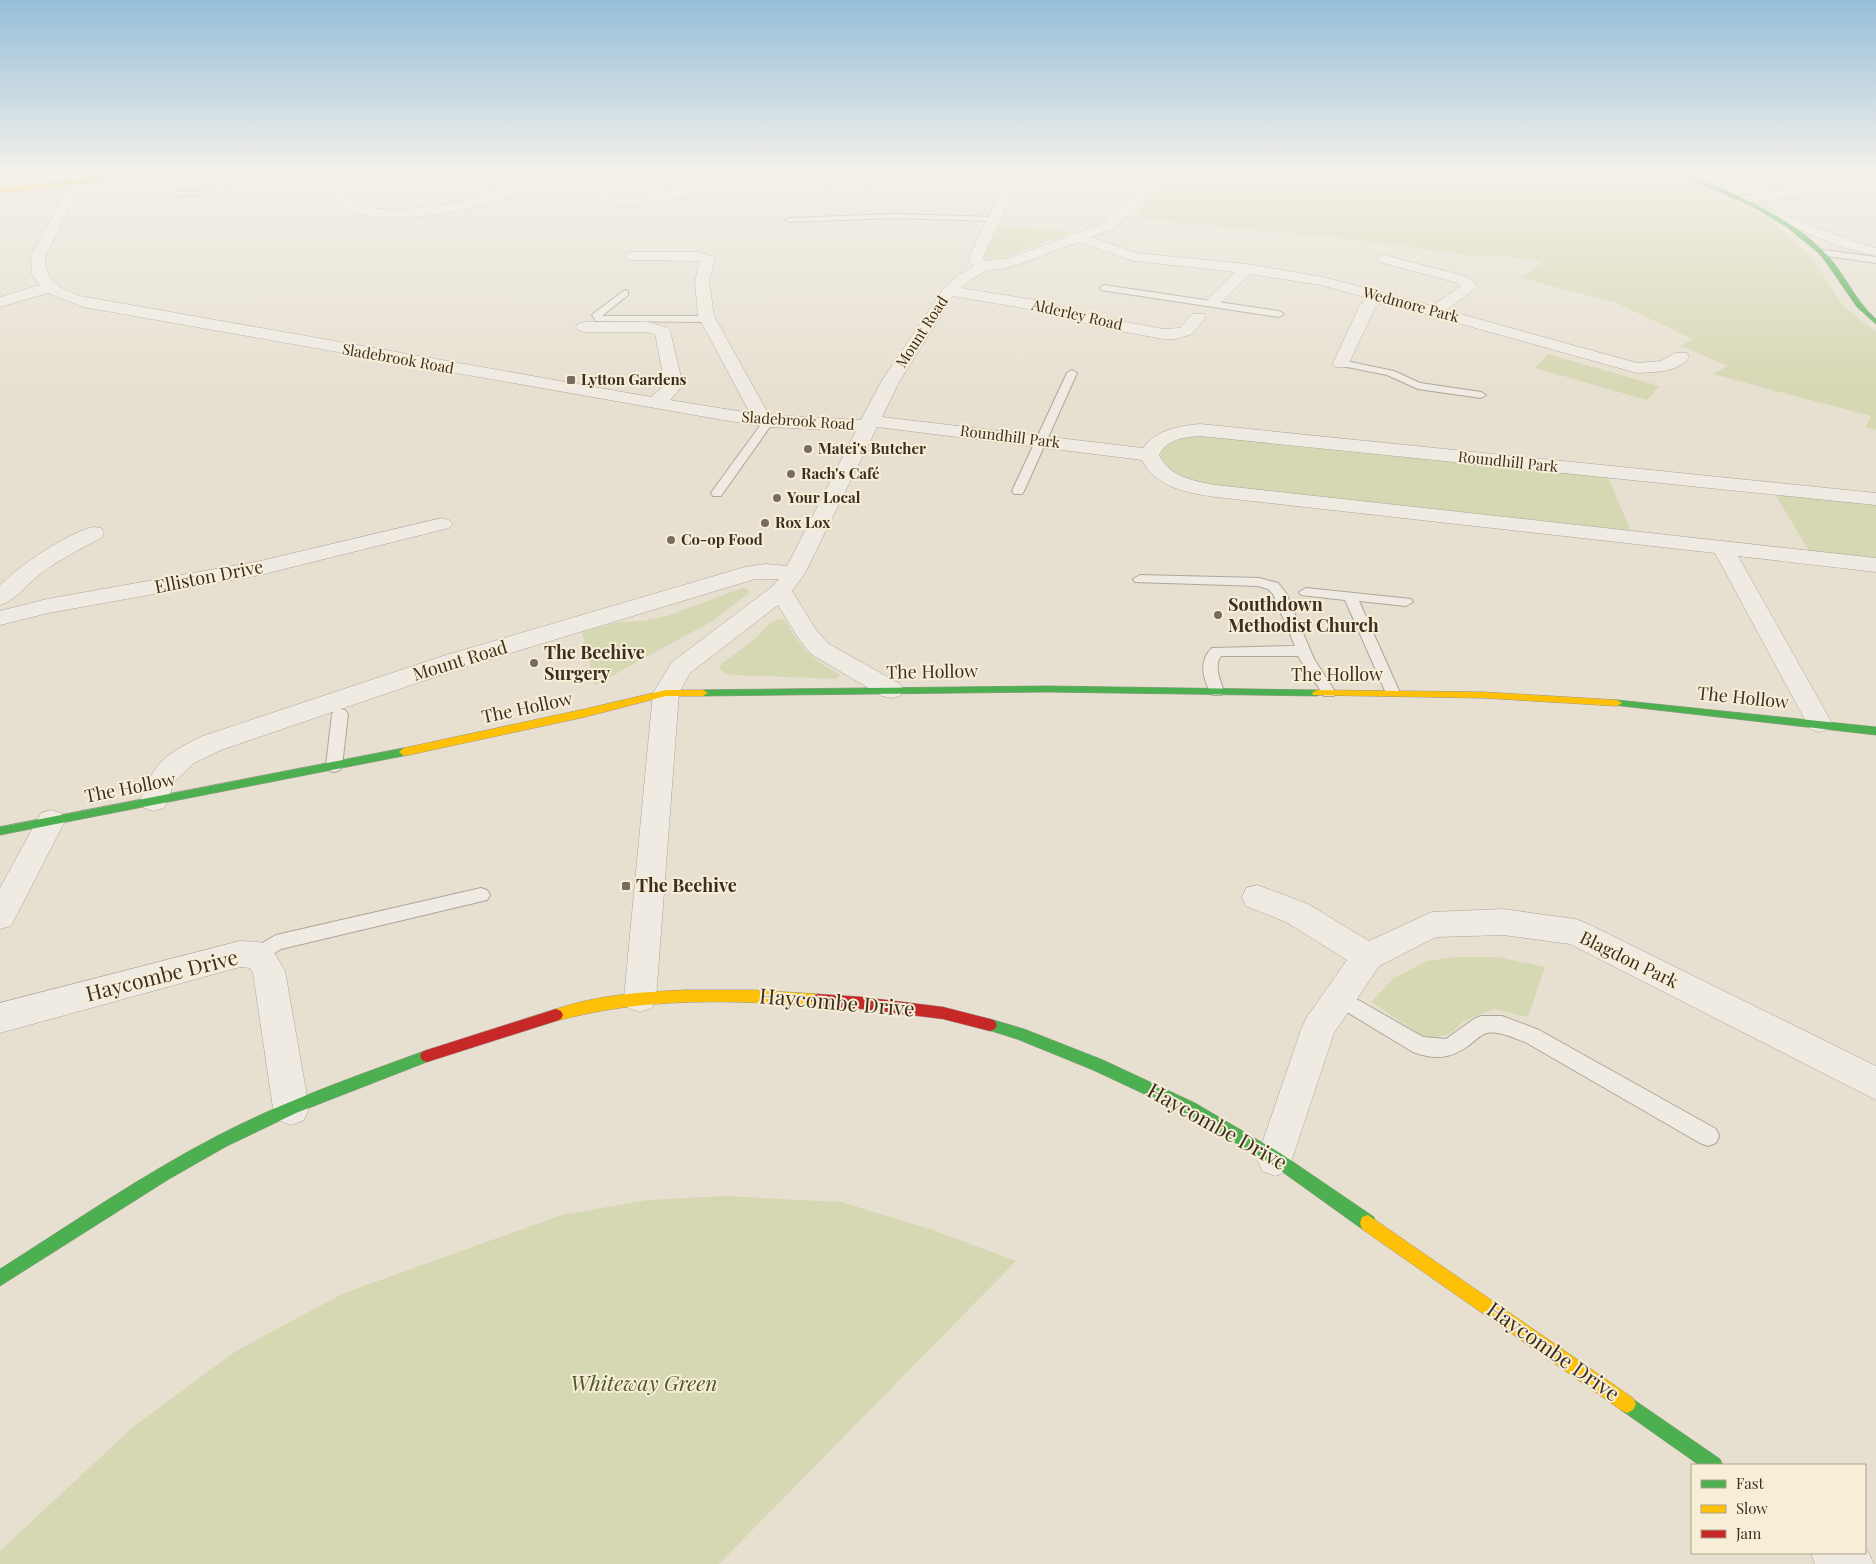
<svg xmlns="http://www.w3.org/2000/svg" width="1876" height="1564" viewBox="0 0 1876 1564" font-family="'Playfair Display',serif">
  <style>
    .green { fill: #d6d7b3 }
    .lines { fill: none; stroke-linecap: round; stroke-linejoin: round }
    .lane-casing { stroke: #ada599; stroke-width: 2 }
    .street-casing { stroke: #ada599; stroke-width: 1 }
    .fast-casing { stroke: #9c958a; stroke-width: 1 }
    .slow-casing { stroke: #9c958a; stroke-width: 1 }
    .jam-casing { stroke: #9c958a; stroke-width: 1 }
    .lane { fill: #efebe3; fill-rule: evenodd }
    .street { fill: #efebe3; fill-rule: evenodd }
    .fast { fill: #4caf50; fill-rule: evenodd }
    .slow { fill: #ffc107; fill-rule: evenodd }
    .jam { fill: #c62828; fill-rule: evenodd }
    .poi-dot { fill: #786c5e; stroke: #f7eed8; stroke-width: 2 }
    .labels { text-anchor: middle; stroke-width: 4; stroke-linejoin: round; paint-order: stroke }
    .far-street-label { font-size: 15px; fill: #3d2e20; stroke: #f7eed8 }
    .far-poi-label { font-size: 15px; font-weight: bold; fill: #3d2e20; stroke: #f7eed8; text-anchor: start }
    .street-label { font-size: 18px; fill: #3d2e20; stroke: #f7eed8 }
    .poi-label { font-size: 18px; font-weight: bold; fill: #3d2e20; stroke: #f7eed8; text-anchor: start }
    .near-street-label { font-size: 21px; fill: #3d2e20; stroke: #f7eed8 }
    .near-park-label { font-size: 21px; font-style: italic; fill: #4d5a26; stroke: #f7eed8 }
  </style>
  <rect width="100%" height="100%" fill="#e7e0d1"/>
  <!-- green -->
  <g class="green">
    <path d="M 811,170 L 887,170 C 874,182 822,185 811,170 Z"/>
    <polygon points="1212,170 1638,170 1644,173 1660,171 1744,207 1777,226 1795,240 1815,262 1844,307 1876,332 1876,430 1866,427 1871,416 1712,374 1728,366 1681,346 1693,339 1614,302 1521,278 1544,261 1497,256 1472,256 1351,239 1142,219 1145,217 1140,216 1143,213 1139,212 1164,184 1219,191 1233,173"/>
    <polygon points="999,226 1073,232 1002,258 987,259 984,255"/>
    <polygon points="1548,354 1659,386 1647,400 1535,368"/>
    <path d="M 1211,435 L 1608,477 L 1631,532 L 1201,485 L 1186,480 L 1162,464 C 1154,435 1191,436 1211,435 Z"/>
    <polygon points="1775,494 1876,505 1876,558 1809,551"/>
    <polygon points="742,588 747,589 749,593 711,622 595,685 582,632 619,622 642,621 667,616"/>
    <path d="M 778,619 L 785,620 C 800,648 813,660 840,675 L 836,679 L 734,675 L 725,673 L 719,669 L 721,664 L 754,640 L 771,622 Z"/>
    <polygon points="1458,957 1498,957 1545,967 1528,1017 1493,1009 1464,1021 1450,1034 1433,1038 1420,1035 1371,1002 1394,978 1427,961"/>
    <polygon points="725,1196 841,1202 933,1230 1016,1261 719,1564 0,1564 0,1551 133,1427 236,1351 344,1293 562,1215 647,1200"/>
  </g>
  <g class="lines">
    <!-- lane casing -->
    <g class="lane-casing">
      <g id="lane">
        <path d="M 227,170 L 235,170 L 234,183 C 219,197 195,195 176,196 L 172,194 L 176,192 C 193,191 211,192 226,182 Z"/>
        <polygon points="402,170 423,170 418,172 421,177 464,170 486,170 419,181 412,173 336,184 332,182 336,180"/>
        <polygon points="894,214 994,217 998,219 994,221 894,218 789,222 785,220 789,218"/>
        <polygon points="1823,250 1876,257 1876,263 1820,255 1820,251"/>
        <polygon points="1104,285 1279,311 1284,314 1279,317 1101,290 1100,288"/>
        <polygon points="625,290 628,291 628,295 602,316 708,316 713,319 708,322 596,321 592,315 594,313"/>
        <polygon points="1341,360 1394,371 1420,383 1481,392 1486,395 1481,398 1418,389 1387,375 1337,365 1337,361"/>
        <polygon points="1072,370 1077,373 1024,491 1022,494 1014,494 1012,491 1067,373"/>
        <polygon points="769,418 774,421 721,496 713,496 711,493 713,490 765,419"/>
        <path d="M 1140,575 L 1259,578 L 1278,583 L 1286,593 L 1314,659 L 1336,693 L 1334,696 L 1324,696 L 1298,656 L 1221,656 C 1213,666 1221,681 1224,692 L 1222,695 L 1212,695 C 1203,680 1198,661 1212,648 L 1295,646 L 1273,594 L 1268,589 L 1258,586 L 1135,582 L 1133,579 Z"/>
        <polygon points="1306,588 1411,599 1413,602 1406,606 1359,601 1400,693 1398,696 1388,696 1386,693 1345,600 1301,595 1299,592"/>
        <polygon points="340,709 345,710 348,714 342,766 340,770 334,772 328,770 326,766 332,714 335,710"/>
        <polygon points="481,888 487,890 490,895 487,900 281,949 259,963 252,961 250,955 252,949 276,935"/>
        <path d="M 1339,989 L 1423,1037 L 1446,1039 L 1474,1019 L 1481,1016 L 1502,1016 L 1539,1030 L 1716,1129 L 1719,1136 L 1716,1143 L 1708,1146 L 1700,1143 L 1525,1042 C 1513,1038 1496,1029 1484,1034 C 1478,1037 1473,1042 1468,1046 C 1450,1059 1434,1060 1413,1052 L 1332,1003 L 1329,997 L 1332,991 Z"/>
      </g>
    </g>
    <!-- street casing -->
    <g class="street-casing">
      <g id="street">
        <path d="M 327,170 L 339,170 L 345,196 L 350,202 L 371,208 L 398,210 L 451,204 L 565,170 L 586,170 C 603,194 603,195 632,197 L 800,172 L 798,170 C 816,170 829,180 849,179 C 867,178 882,170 900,170 C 880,192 831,188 807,179 L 632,205 C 599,202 596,202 577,175 C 510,194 436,228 364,215 C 356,213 345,212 339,206 C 329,197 330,182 327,170 Z"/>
        <path d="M 1011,170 L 1023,170 L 984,255 L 983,259 L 988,261 L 1010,258 L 1104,223 L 1157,170 L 1170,170 L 1114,229 L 1091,237 L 1136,253 L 1247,264 L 1323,277 L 1432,306 L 1461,286 L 1458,283 L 1379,262 L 1377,259 L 1379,256 L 1384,255 L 1468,277 L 1478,286 L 1475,289 L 1446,310 L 1637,363 L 1661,361 L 1675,353 L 1687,353 L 1689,357 C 1678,373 1654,372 1637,373 L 1382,302 L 1375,308 L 1349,363 L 1347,367 L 1335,367 L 1333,363 L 1360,305 L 1368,298 L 1321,285 L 1250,274 L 1217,306 L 1207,306 L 1204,303 L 1235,272 L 1134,261 L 1078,242 L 1020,264 L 1001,269 L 988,270 L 970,280 L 961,288 L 1035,300 L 1105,318 L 1163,329 L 1180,328 L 1192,314 L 1204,314 L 1206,317 L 1192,334 L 1176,339 L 1163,339 L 1104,328 L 1034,310 L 953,296 L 899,382 L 882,417 L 1143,448 C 1156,430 1179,426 1200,424 L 1876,493 L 1876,505 L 1200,436 C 1184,437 1167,439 1159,455 C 1170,477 1193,481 1216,485 L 1876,558 L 1876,572 L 1738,556 L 1832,723 L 1828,729 L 1819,732 L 1810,729 L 1715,553 L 1216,497 C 1188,493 1156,488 1142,460 L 877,427 L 805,573 L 792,591 L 816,630 L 829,644 L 900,684 L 904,690 L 900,696 L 891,698 L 882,696 L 811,654 L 799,639 L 778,605 L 690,673 L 679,693 L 656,998 L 652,1008 L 640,1012 L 628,1008 L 624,998 L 653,693 L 672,662 L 773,586 L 779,579 L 755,579 L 461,668 L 221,750 L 194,763 L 175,781 L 164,808 L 154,811 L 144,808 L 140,801 C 155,761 164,755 203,736 L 443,656 L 745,567 L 766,564 L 787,566 L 856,431 L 769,427 L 723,420 L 83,307 L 48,293 L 0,307 L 0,297 L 40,285 L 32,274 L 31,256 L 72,180 L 76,179 L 82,183 L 45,256 C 44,281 59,288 80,296 L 651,397 L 665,385 L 655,334 L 647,332 L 584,332 L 578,330 L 576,327 L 578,324 L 584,322 L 648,322 L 668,328 L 670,331 L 683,385 L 670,400 L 750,413 L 698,316 L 695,281 L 700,261 L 632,260 L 627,259 L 625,256 L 627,253 L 632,252 L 697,252 L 713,256 L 715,259 L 709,281 L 714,316 L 769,415 L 861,420 L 881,382 L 944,288 L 960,274 L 974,266 L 969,261 L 970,255 Z"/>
        <polygon points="1820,186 1824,187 1826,190 1824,193 1741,204 1735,200 1741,196"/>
        <polygon points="1758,205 1852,241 1876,248 1876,256 1842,247 1753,212 1751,209 1753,206"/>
        <polygon points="442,518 449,520 453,524 449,528 260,575 48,613 0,625 0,611 47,599 260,561"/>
        <path d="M 93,527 L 101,528 L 104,533 L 101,538 C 80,549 59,560 40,574 C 27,584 15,601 0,605 L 0,585 C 21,565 65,534 93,527 Z"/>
        <polygon points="51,810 61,813 65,821 11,926 0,929 0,888 41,813"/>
        <polygon points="1257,885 1308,904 1369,941 1432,912 1503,909 1575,919 1586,923 1876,1066 1876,1100 1570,944 1503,935 1436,937 1379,966 1334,1033 1288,1171 1275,1176 1262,1171 1257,1158 1302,1027 1307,1017 1347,960 1286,922 1246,906 1242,897 1246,888"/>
        <polygon points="240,941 259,942 270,946 285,971 309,1108 304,1120 291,1125 278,1120 273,1108 253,973 250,968 240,967 0,1033 0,1003"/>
        <polygon points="1865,1546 1874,1564 1815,1564 1811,1553 1865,1553"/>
      </g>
    </g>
    <!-- fast casing -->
    <g class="fast-casing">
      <g id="fast">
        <path d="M 1668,170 L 1676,170 C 1728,192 1784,211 1825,253 C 1845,273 1854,300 1876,319 L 1876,324 L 1857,307 L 1821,255 L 1787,227 L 1749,205 Z"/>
        <polygon points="1047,686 1317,690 1322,693 1317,696 1047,692 703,696 698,693 703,690"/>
        <polygon points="1617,700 1876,727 1876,735 1613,705 1612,703 1613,701"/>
        <polygon points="404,748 408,749 409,752 408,755 0,835 0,827"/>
        <polygon points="990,1019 1024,1029 1103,1060 1195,1103 1280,1153 1374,1217 1376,1223 1374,1229 1368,1231 1362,1229 1270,1163 1185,1113 1093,1070 1017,1039 985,1029 983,1025 985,1021"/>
        <path d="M 427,1050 L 432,1052 L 434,1056 L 432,1060 L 296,1113 L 227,1146 L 169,1179 L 0,1286 L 0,1269 C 71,1224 142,1175 217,1136 C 284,1101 356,1076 427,1050 Z"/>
        <polygon points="1627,1395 1720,1459 1723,1465 1699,1465 1621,1410 1618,1404 1621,1398"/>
      </g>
    </g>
    <!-- slow casing -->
    <g class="slow-casing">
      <g id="slow">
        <polygon points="176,170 196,170 0,193 0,189"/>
        <polygon points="666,690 703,690 708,693 703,696 666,696 585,717 404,756 399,752 404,748 585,709"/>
        <polygon points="1317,690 1483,692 1617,700 1622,703 1617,706 1483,698 1313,695 1312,693"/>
        <path d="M 686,990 L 752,990 L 818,994 L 823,996 L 825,1000 L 823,1004 L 818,1006 C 727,1000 645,997 556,1021 L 551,1019 L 549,1015 L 551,1011 C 594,995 641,992 686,990 Z"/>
        <polygon points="1368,1215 1633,1398 1636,1404 1633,1410 1627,1413 1621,1410 1362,1229 1360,1223 1362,1217"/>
      </g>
    </g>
    <!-- jam casing -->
    <g class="jam-casing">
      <g id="jam">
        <polygon points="818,994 862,997 943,1007 990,1019 995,1021 997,1025 995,1029 990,1031 943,1019 862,1009 818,1006 813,1004 811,1000 813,996"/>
        <polygon points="556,1009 561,1011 563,1015 561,1019 556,1021 427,1062 422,1060 420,1056 422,1052 427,1050"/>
      </g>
    </g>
    <!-- lane -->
    <use href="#lane" class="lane"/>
    <!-- street -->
    <use href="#street" class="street"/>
    <!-- fast -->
    <use href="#fast" class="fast"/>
    <!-- slow -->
    <use href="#slow" class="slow"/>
    <!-- jam -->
    <use href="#jam" class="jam"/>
  </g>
  <!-- sky -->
  <linearGradient id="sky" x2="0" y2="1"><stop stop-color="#96bed9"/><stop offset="0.44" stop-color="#f4f1ea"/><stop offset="1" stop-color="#f4f1ea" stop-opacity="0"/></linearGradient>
  <rect width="1876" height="389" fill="url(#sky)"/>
  <!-- markers -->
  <g class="poi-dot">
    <rect x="566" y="375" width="10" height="10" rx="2.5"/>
    <circle cx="808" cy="449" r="5"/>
    <circle cx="791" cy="474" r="5"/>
    <circle cx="777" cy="498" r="5"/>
    <circle cx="765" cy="523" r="5"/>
    <circle cx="671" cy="540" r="5"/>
    <circle cx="1218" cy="615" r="5"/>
    <circle cx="534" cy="663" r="5"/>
    <rect x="621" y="881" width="10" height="10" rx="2.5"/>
  </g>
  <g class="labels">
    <!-- far-street labels -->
    <g class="far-street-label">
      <text transform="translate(1411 305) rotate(15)" y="5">Wedmore Park</text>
      <text transform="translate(1077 315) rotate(13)" y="5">Alderley Road</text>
      <text transform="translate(922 332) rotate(-57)" y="5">Mount Road</text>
      <text transform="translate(398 359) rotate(10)" y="5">Sladebrook Road</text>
      <text transform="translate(798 421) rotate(4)" y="5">Sladebrook Road</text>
      <text transform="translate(1010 437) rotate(7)" y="5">Roundhill Park</text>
      <text transform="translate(1508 462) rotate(6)" y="5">Roundhill Park</text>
    </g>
    <!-- far-poi labels -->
    <g class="far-poi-label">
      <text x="581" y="385">Lytton Gardens</text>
      <text x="818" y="454">Matei's Butcher</text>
      <text x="801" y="479">Rach's Café</text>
      <text x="787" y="503">Your Local</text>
      <text x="775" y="528">Rox Lox</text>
      <text x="681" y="545">Co-op Food</text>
    </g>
    <!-- street labels -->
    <g class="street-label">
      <text transform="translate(209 577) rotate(-11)" y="6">Elliston Drive</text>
      <text transform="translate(460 661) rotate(-17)" y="6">Mount Road</text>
      <text transform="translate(932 672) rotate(-1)" y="6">The Hollow</text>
      <text x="1337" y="681">The Hollow</text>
      <text transform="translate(1743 698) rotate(6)" y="6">The Hollow</text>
      <text transform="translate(527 708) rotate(-12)" y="6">The Hollow</text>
      <text transform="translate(130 788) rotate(-11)" y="6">The Hollow</text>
      <text transform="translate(1629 960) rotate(26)" y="6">Blagdon Park</text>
    </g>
    <!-- poi labels -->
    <g class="poi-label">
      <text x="1228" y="611">Southdown<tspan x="1228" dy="21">Methodist Church</tspan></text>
      <text x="544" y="659">The Beehive<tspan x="544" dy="21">Surgery</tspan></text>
      <text x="636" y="892">The Beehive</text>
    </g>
    <!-- near-street labels -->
    <g class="near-street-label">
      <text transform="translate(162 976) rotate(-14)" y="7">Haycombe Drive</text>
      <text transform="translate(837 1003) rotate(5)" y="7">Haycombe Drive</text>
      <text transform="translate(1217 1127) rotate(29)" y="7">Haycombe Drive</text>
      <text transform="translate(1553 1352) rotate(35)" y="7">Haycombe Drive</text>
    </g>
    <!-- near-park labels -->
    <g class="near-park-label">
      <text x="644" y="1391">Whiteway Green</text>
    </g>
  </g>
  <!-- legend -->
  <rect x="1691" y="1464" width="175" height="90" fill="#f7eed8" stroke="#ada18e"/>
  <rect x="1701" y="1480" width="25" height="8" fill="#4caf50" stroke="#ada18e"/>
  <text x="1736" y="1489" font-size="15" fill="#3d2e20">Fast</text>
  <rect x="1701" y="1505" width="25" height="8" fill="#ffc107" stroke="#ada18e"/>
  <text x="1736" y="1514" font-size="15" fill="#3d2e20">Slow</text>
  <rect x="1701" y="1530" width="25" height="8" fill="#c62828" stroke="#ada18e"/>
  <text x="1736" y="1539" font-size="15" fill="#3d2e20">Jam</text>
</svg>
